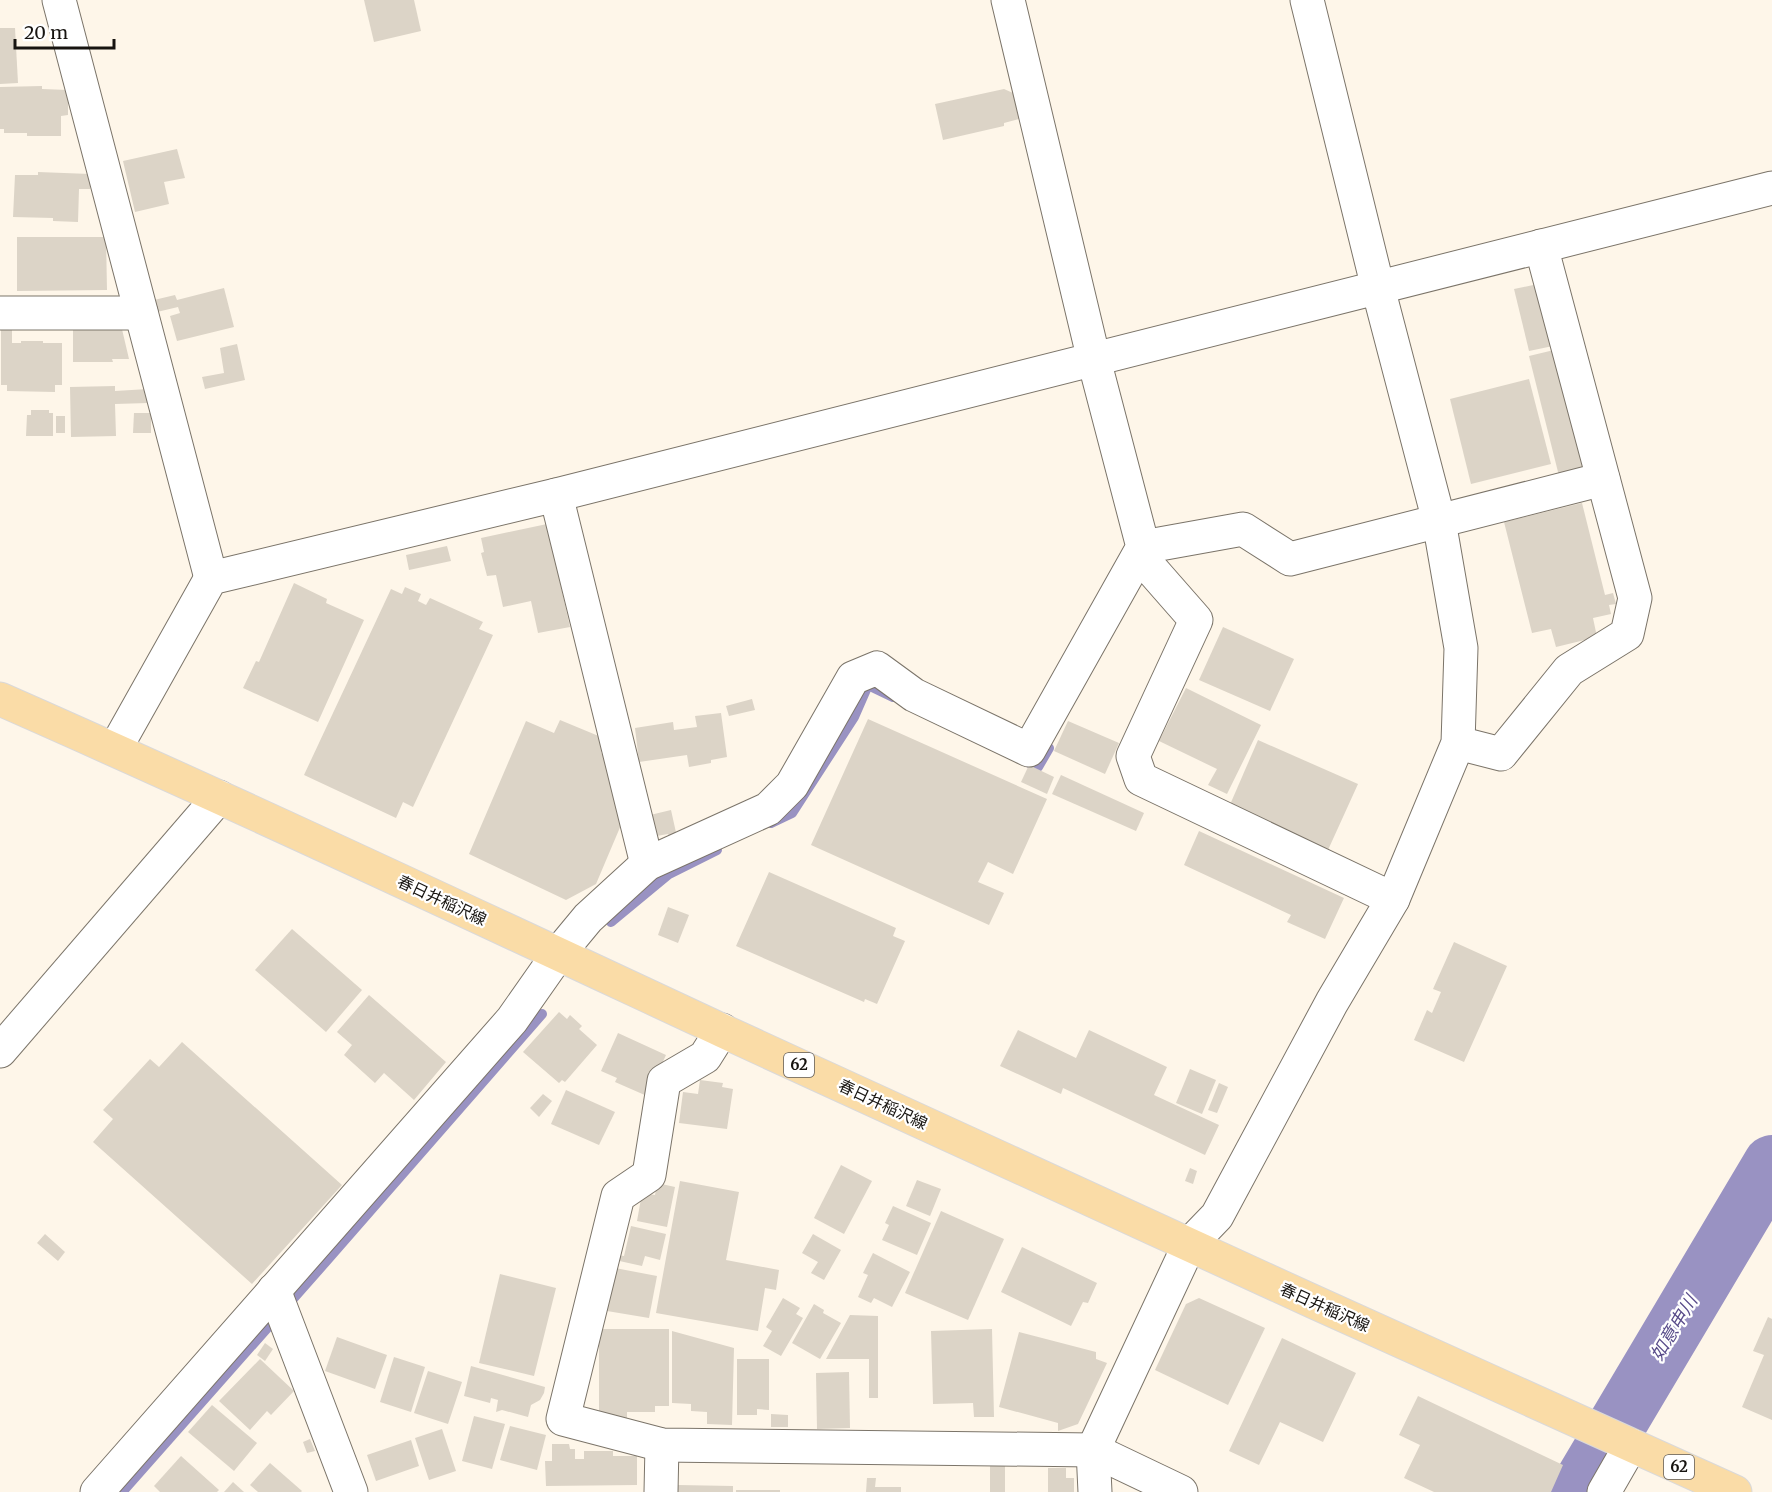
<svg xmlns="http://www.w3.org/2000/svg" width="1772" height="1492" viewBox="0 0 1772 1492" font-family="Merriweather,'Noto Sans JP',serif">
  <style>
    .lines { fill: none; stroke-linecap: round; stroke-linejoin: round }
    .stream { stroke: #9992c2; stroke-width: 10 }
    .river { stroke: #9992c2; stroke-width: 58 }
    .building { fill: #dcd4c7 }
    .minor-casing { stroke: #7b7469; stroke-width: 35 }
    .primary-casing { stroke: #dad9d9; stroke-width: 35 }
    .minor { stroke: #fff; stroke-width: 33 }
    .primary { stroke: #fadca7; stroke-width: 33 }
    .labels { text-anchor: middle; stroke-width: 4.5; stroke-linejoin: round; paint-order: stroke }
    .shield { fill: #fff; stroke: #5d5a58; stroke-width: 1.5 }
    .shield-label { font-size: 15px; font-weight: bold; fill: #171410 }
    .street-label { font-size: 16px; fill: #171410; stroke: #fff }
    .water-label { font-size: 18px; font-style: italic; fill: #594c8a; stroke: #fff }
  </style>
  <rect width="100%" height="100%" fill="#fef6e9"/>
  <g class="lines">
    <!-- stream -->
    <g class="stream">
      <polyline points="1021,759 1038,767 1049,748"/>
      <polyline points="771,823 792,813 854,717 868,685 893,697"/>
      <polyline points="611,922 669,874 717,850"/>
      <polyline points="123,1491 329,1258 542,1014"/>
    </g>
    <!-- river -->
    <polyline class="river" points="1577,1492 1772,1164"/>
  </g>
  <!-- building -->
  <g class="building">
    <polygon points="364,0 414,0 421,31 374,42"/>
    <polygon points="0,28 15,28 18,83 0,84"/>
    <polygon points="42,86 42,89 68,90 68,115 61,116 61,136 27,136 27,133 4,133 4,129 0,129 0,87"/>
    <polygon points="1004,89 1013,93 1019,119 1004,123 1004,126 943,140 935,104"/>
    <polygon points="177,149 185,178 164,182 169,204 135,212 123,161"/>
    <polygon points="38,172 90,174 90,189 79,189 78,222 53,221 53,218 13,217 15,175 38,175"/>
    <polygon points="17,237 106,237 107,290 17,291"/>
    <polygon points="1538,284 1553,346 1529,351 1514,289"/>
    <polygon points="224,288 234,327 177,341 170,316 180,313 178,307 157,312 154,300 175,295 177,300"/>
    <polygon points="1,324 12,324 12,343 21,343 21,341 43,341 43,343 62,343 62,385 55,385 55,392 7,391 7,385 1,385"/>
    <polygon points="121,325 129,359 112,359 113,362 73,362 73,326"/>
    <polygon points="237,344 245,380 205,389 202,377 224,373 220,348"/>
    <polygon points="1554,350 1585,469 1559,476 1529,356"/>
    <polygon points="1529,379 1551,464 1471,484 1450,399"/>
    <polygon points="115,386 115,391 148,389 148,403 115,404 116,436 71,437 70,387"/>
    <polygon points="31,410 49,410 49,413 53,413 53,436 26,436 27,415 31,415"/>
    <polygon points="134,413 151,413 151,433 133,433"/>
    <rect x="56" y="416" width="9" height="17"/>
    <polygon points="1582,503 1605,595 1613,593 1616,604 1609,605 1611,614 1593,618 1597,637 1556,647 1551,629 1532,633 1504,522"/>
    <polygon points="547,524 570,627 538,633 531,601 503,607 496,575 487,576 481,553 484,552 481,538"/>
    <polygon points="447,546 451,561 409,570 406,555"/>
    <polygon points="294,583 327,599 326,603 364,620 318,722 243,688 256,661 259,662"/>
    <polygon points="405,587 421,594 418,601 426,605 430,598 483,622 479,629 493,635 413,807 403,802 396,818 304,775 391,589 402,594"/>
    <polygon points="1223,627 1294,659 1270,711 1199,680"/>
    <polygon points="1186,688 1261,725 1227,794 1208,785 1217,769 1159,741"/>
    <polygon points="752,699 755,710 729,716 726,706"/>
    <polygon points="721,713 727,757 711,760 711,763 689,767 687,755 639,762 635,728 673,722 674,730 697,727 695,716"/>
    <polygon points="868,719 1047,799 1013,874 988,862 978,882 1004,893 989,925 811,845"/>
    <polygon points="560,720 601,737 603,747 601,753 605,755 621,825 596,884 566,900 469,854 526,721 554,733"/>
    <polygon points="1068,721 1119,743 1105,774 1054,751"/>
    <polygon points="1258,740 1358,784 1328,850 1229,807"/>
    <polygon points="1029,765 1054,777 1047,794 1021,782"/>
    <polygon points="1061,775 1144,813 1136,831 1052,794"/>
    <polygon points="671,810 677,837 670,838 668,834 651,837 646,816"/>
    <polygon points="1199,831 1344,898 1325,939 1287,922 1291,915 1184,865"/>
    <polygon points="769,872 896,928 893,936 905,941 877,1004 865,999 864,1002 736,946"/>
    <polygon points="668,907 689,915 678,943 658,935"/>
    <polygon points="292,929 362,990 326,1032 255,970"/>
    <polygon points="1454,942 1507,966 1464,1062 1414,1040 1427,1010 1432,1013 1441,992 1433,989"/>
    <polygon points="369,995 446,1062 414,1100 384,1073 375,1083 344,1055 352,1045 337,1032"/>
    <polygon points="559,1012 567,1019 570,1015 582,1026 579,1029 597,1045 565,1082 562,1080 559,1083 523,1052"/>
    <polygon points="1018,1030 1076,1058 1089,1030 1167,1067 1154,1095 1219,1125 1205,1155 1063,1088 1061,1094 1000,1066"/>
    <polygon points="618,1033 666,1055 647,1096 615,1082 617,1078 601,1071"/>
    <polygon points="182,1042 342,1185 252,1284 93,1142 113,1119 103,1110 150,1059 159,1067"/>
    <polygon points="1190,1069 1216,1080 1202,1114 1176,1103"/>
    <polygon points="700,1080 723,1083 722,1087 733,1089 727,1129 679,1123 683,1092 698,1094"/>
    <polygon points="1219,1083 1228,1087 1217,1113 1208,1110"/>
    <polygon points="566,1090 615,1112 599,1145 551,1124"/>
    <polygon points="543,1094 552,1101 539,1117 530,1108"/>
    <polygon points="841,1165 872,1181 844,1234 814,1218"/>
    <polygon points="1190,1168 1197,1171 1193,1184 1185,1181"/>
    <polygon points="917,1180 941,1189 930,1216 906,1206"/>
    <polygon points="680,1181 739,1192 726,1260 779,1270 776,1290 765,1288 758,1331 656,1313"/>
    <polygon points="657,1183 675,1187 667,1227 637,1221 642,1193 655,1195"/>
    <polygon points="893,1206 931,1223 917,1255 882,1240 889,1225 885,1223"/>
    <polygon points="941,1211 1004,1239 968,1320 905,1293"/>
    <polygon points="631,1226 666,1234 660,1260 645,1256 642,1266 615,1260 617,1255 624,1256"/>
    <polygon points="45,1234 65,1252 58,1261 37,1243"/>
    <polygon points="813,1234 841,1250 824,1280 811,1273 818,1262 802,1253"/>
    <polygon points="1022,1247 1097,1283 1088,1303 1083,1302 1071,1326 1001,1292"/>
    <polygon points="873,1253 910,1272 892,1307 874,1298 871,1303 858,1297 868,1275 863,1273"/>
    <polygon points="615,1268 657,1276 649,1318 607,1311"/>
    <polygon points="500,1274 556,1288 534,1376 479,1363"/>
    <polygon points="783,1298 800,1308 796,1314 803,1318 781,1356 763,1346 772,1331 766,1327"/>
    <polygon points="1199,1298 1265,1328 1228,1405 1155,1370 1186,1304"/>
    <polygon points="814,1304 824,1310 823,1313 841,1323 820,1359 792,1343"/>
    <polygon points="850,1315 878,1316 878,1398 869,1398 869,1359 826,1359"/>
    <polygon points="1768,1317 1772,1319 1772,1420 1742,1407 1764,1355 1753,1351"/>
    <polygon points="599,1329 669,1329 669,1406 655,1406 655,1412 627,1412 627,1419 599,1419"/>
    <polygon points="992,1329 994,1417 974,1417 973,1403 933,1404 931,1331"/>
    <polygon points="672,1331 734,1348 732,1425 707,1424 707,1412 691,1411 691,1404 672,1403"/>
    <polygon points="1019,1332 1096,1352 1096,1359 1107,1363 1078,1424 1058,1431 1058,1423 999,1407"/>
    <polygon points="337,1337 387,1355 375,1389 325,1371"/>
    <polygon points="1282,1338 1356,1373 1323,1442 1280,1422 1259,1465 1229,1451"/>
    <polygon points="265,1343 273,1349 265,1361 257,1355"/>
    <polygon points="394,1357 425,1367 411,1412 380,1402"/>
    <polygon points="260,1359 294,1391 271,1415 267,1411 250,1430 219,1401"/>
    <polygon points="737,1359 769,1359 769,1410 757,1409 757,1415 737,1415"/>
    <polygon points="471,1366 545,1387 544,1393 540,1400 531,1405 528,1417 502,1410 496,1412 498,1400 491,1398 490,1403 464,1396"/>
    <polygon points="428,1371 462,1382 448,1424 414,1413"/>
    <polygon points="849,1372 850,1428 817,1429 816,1373"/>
    <polygon points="1418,1396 1563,1465 1551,1492 1434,1492 1404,1478 1420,1445 1399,1435"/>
    <polygon points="212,1405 257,1443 234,1471 188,1432"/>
    <polygon points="771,1414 788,1415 788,1427 771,1427"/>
    <polygon points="474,1416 505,1424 492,1469 462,1461"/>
    <polygon points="510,1426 546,1435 537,1470 500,1460"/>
    <polygon points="442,1429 456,1471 429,1480 415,1438"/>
    <polygon points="310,1439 315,1451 307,1453 303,1442"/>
    <polygon points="411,1440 419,1466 376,1481 367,1455"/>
    <polygon points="552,1444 569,1444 570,1449 575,1449 575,1459 584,1459 584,1451 613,1451 613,1456 637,1456 637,1485 546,1486 545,1461 552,1461"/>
    <polygon points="181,1456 219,1490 217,1492 160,1492 154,1486"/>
    <polygon points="270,1463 302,1491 301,1492 258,1492 250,1485"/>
    <rect x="990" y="1466" width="15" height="26"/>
    <polygon points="1048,1468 1066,1468 1066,1478 1074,1478 1074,1492 1048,1492"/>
    <polygon points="867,1478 876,1478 875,1487 901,1487 901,1492 866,1492"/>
    <polygon points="233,1482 244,1492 224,1492"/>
    <polygon points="678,1485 733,1486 733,1492 678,1492"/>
    <rect x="736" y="1490" width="44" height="2"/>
  </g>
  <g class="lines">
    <!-- minor casing -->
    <g class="minor-casing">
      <g id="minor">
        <polyline points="59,0 211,578"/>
        <polyline points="0,313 141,313"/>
        <polyline points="556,495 647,864"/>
        <polyline points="1143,547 1243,529 1290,559 1603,479"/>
        <polyline points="1139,555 1196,620 1133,756 1141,779 1393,899"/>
        <polyline points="1458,743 1501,754 1569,670 1627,634 1635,598 1541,246"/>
        <polyline points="115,749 211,578 556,495 1772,188"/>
        <polyline points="722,1030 705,1057 664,1081 649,1175 618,1196 563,1419 662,1445 1093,1450 1181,1492"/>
        <polyline points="0,1051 219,797"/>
        <polyline points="274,1290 351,1492"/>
        <polyline points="97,1492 512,1020 559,953 588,918 647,864 768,809 792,785 853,678 877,668 914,695 1029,750 1143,547 1094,360 1008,0"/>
        <polyline points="661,1492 662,1445"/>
        <polyline points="1095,1492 1093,1450 1189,1245 1217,1216 1332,1002 1393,899 1458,743 1461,648 1439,521 1378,288 1307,0"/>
        <polyline points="1604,1492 1631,1445"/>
      </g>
    </g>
    <!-- primary casing -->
    <g class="primary-casing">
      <path id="primary" d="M 0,699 C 243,806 483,919 723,1031 C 1059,1187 1397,1340 1735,1492"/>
    </g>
    <!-- minor -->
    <use href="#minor" class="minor"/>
    <!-- primary -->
    <use href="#primary" class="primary"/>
  </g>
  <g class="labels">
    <!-- shield labels -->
    <g class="shield">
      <rect x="784" y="1053" width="30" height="24" rx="4.5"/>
      <rect x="1664" y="1455" width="30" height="24" rx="4.5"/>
    </g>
    <g class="shield-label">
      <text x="799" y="1070">62</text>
      <text x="1679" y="1472">62</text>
    </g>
    <!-- street labels -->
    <g class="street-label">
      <text transform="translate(442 900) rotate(25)" y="6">春日井稲沢線</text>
      <text transform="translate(883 1104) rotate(25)" y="6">春日井稲沢線</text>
      <text transform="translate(1325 1307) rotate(24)" y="6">春日井稲沢線</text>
    </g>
    <!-- water labels -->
    <g class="water-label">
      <text transform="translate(1674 1328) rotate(-59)" y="6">如意申川</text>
    </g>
  </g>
  <!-- scale -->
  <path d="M15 39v9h99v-9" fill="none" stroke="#171410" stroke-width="3"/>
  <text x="24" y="39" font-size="18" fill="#171410" stroke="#ffffff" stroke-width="4.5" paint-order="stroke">20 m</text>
</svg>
